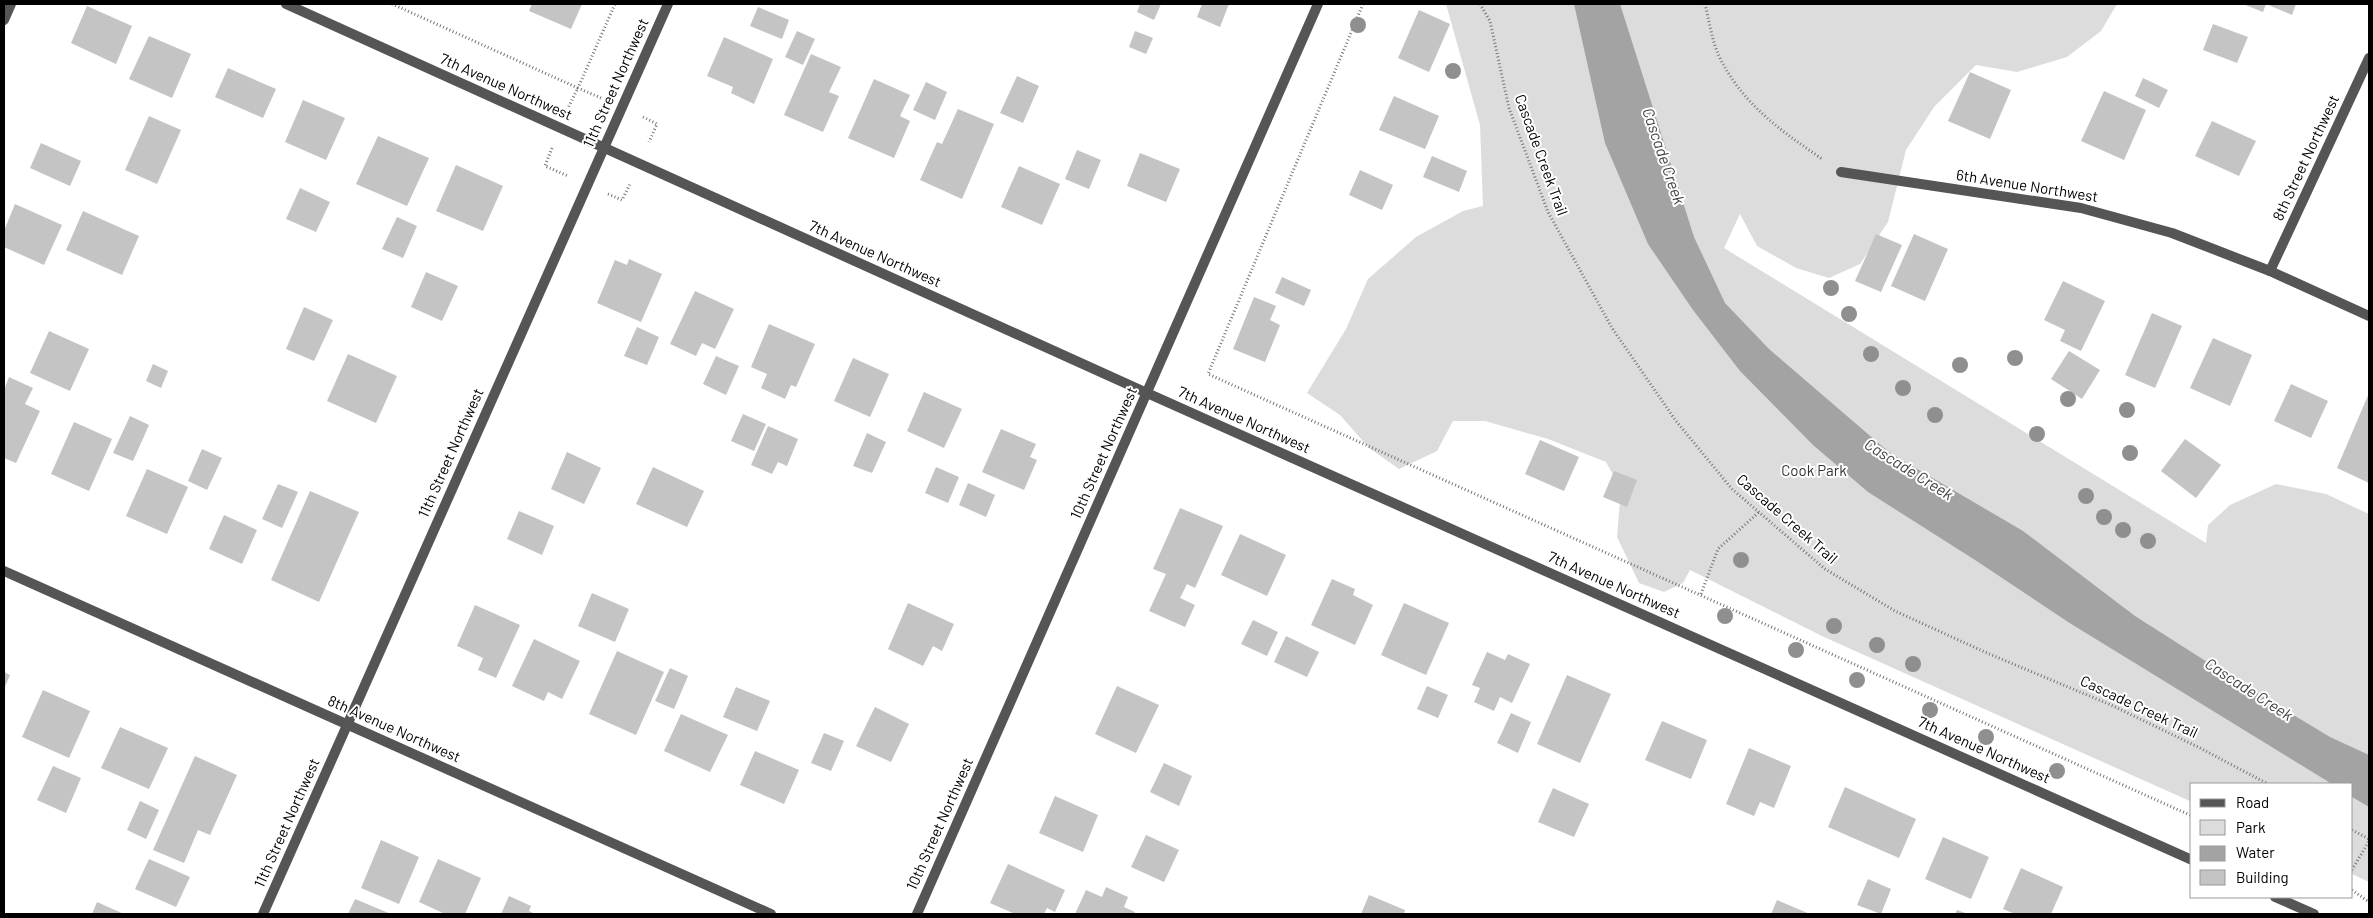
<svg xmlns="http://www.w3.org/2000/svg" width="2373" height="918" viewBox="0 0 2373 918" font-family="Barlow,sans-serif">
  <style>
    .green { fill: #dcdcdc }
    .water { fill: #a3a3a3 }
    .building { fill: #c4c4c4 }
    .lines { fill: none; stroke-linecap: round; stroke-linejoin: round }
    .path { stroke: #777; stroke-width: 3; stroke-dasharray: 1 2.5; stroke-linecap: butt }
    .street { stroke: #555; stroke-width: 10 }
    .tree { fill: #8f8f8f }
    .labels { text-anchor: middle; stroke-width: 4; stroke-linejoin: round; paint-order: stroke }
    .street-label { font-size: 15px; fill: #000; stroke: #fff }
    .park-label { font-size: 15px; fill: #333; stroke: #fff }
    .water-label { font-size: 16px; font-style: italic; fill: #444; stroke: #fff }
  </style>
  <rect width="100%" height="100%" fill="#fff"/>
  <!-- green -->
  <polygon class="green" points="1446,4 2117,4 2101,31 2067,57 2017,72 1976,65 1934,107 1906,150 1888,222 1860,264 1829,278 1796,268 1757,246 1740,214 1724,248 2206,543 2208,525 2230,505 2276,484 2326,494 2369,514 2369,882 2352,874 2352,784 2192,784 2192,802 1824,637 1690,570 1683,583 1664,592 1639,583 1617,537 1621,489 1606,462 1548,439 1485,421 1453,421 1437,451 1399,469 1369,448 1340,415 1307,393 1346,329 1368,279 1416,237 1463,211 1483,206 1480,125"/>
  <!-- water -->
  <polygon class="water" points="1574,4 1620,4 1694,237 1725,303 1769,349 1890,453 2023,531 2135,616 2237,681 2330,737 2369,755 2369,807 2352,797 2352,784 2332,784 2068,622 1975,560 1868,492 1813,445 1740,371 1693,310 1648,244 1605,143"/>
  <!-- building -->
  <g class="building">
    <polygon points="532,4 582,4 571,29 529,11"/>
    <polygon points="1140,4 1161,4 1154,20 1137,12"/>
    <polygon points="1202,4 1229,4 1220,27 1197,17"/>
    <polygon points="2243,4 2296,4 2292,15 2266,4 2263,12"/>
    <polygon points="87,6 132,26 116,64 71,43"/>
    <polygon points="758,7 789,20 782,39 750,26"/>
    <polygon points="1419,10 1450,24 1429,72 1398,58"/>
    <polygon points="2213,24 2248,37 2237,63 2203,50"/>
    <polygon points="797,31 815,39 803,65 785,57"/>
    <polygon points="1135,31 1153,38 1146,54 1129,47"/>
    <polygon points="149,36 191,54 172,98 129,79"/>
    <polygon points="724,37 773,59 754,104 731,93 733,87 707,76"/>
    <polygon points="811,54 841,67 829,92 839,96 823,132 784,115"/>
    <polygon points="228,68 276,89 263,118 215,97"/>
    <polygon points="1970,72 2011,90 1990,139 1948,121"/>
    <polygon points="1017,76 1039,86 1023,123 1000,113"/>
    <polygon points="2143,78 2168,90 2159,108 2135,96"/>
    <polygon points="874,79 910,95 900,116 910,121 894,158 848,138"/>
    <polygon points="926,82 947,92 935,120 913,110"/>
    <polygon points="2104,91 2146,110 2124,160 2081,141"/>
    <polygon points="1394,96 1439,116 1425,149 1379,130"/>
    <polygon points="303,100 345,118 326,160 285,142"/>
    <polygon points="958,109 994,124 962,199 920,180 937,142 942,144"/>
    <polygon points="149,116 181,130 157,184 125,170"/>
    <polygon points="2212,121 2256,141 2239,176 2195,156"/>
    <polygon points="378,136 429,158 407,206 356,184"/>
    <polygon points="41,143 81,161 70,186 30,168"/>
    <polygon points="1077,150 1101,160 1089,189 1065,179"/>
    <polygon points="1140,153 1180,169 1166,202 1127,186"/>
    <polygon points="1432,156 1467,171 1459,192 1423,177"/>
    <polygon points="456,165 503,186 483,231 436,211"/>
    <polygon points="1019,166 1060,184 1042,225 1001,207"/>
    <polygon points="1360,170 1393,185 1382,210 1349,195"/>
    <polygon points="300,188 330,202 316,232 286,219"/>
    <polygon points="15,204 62,225 44,265 4,247 4,231"/>
    <polygon points="83,211 139,236 122,275 66,250"/>
    <polygon points="397,217 417,226 403,258 382,249"/>
    <polygon points="1876,234 1902,245 1881,292 1855,281"/>
    <polygon points="1914,234 1948,249 1925,301 1891,286"/>
    <polygon points="629,259 662,274 641,322 597,303 615,260 627,265"/>
    <polygon points="426,272 458,286 442,321 411,307"/>
    <polygon points="1282,277 1311,290 1304,306 1275,293"/>
    <polygon points="2063,281 2105,301 2081,351 2060,341 2065,330 2044,320"/>
    <polygon points="695,291 734,309 715,349 702,343 696,356 670,344"/>
    <polygon points="1254,297 1276,306 1270,320 1280,325 1265,362 1233,349"/>
    <polygon points="304,307 333,320 314,361 286,349"/>
    <polygon points="2152,313 2182,326 2155,388 2125,375"/>
    <polygon points="769,324 815,344 796,387 791,385 785,399 761,388 767,374 751,367"/>
    <polygon points="637,327 659,337 647,365 624,356"/>
    <polygon points="49,331 89,349 70,391 30,373"/>
    <polygon points="2213,338 2252,355 2230,406 2190,388"/>
    <polygon points="2069,351 2100,370 2082,399 2051,379"/>
    <polygon points="348,354 397,376 376,423 327,401"/>
    <polygon points="716,356 739,366 726,395 703,384"/>
    <polygon points="853,358 889,374 870,417 834,401"/>
    <polygon points="153,364 168,371 161,388 146,381"/>
    <polygon points="9,377 33,388 25,404 40,411 16,463 4,458 4,390"/>
    <polygon points="2291,384 2328,401 2311,438 2274,421"/>
    <polygon points="924,392 962,409 944,448 907,431"/>
    <polygon points="2369,393 2369,483 2337,468"/>
    <polygon points="743,414 766,424 754,451 731,441"/>
    <polygon points="130,416 149,425 133,461 113,453"/>
    <polygon points="74,422 112,439 89,491 51,474"/>
    <polygon points="768,426 798,439 787,466 778,462 772,474 751,465"/>
    <polygon points="1001,429 1036,444 1030,457 1037,460 1024,490 982,472"/>
    <polygon points="867,433 886,442 872,473 853,466"/>
    <polygon points="2185,439 2221,465 2196,498 2161,471"/>
    <polygon points="1540,440 1579,457 1564,491 1525,474"/>
    <polygon points="202,449 222,458 207,490 188,481"/>
    <polygon points="567,452 601,468 584,504 551,489"/>
    <polygon points="653,467 704,491 687,527 636,504"/>
    <polygon points="936,467 959,477 948,503 925,493"/>
    <polygon points="147,469 188,487 167,534 126,516"/>
    <polygon points="1614,471 1637,480 1627,507 1603,497"/>
    <polygon points="968,483 995,495 986,517 959,505"/>
    <polygon points="278,484 298,492 282,528 262,519"/>
    <polygon points="310,491 359,512 319,602 271,580"/>
    <polygon points="1180,508 1223,526 1195,588 1187,584 1180,598 1195,605 1185,627 1149,611 1166,574 1153,569"/>
    <polygon points="519,511 554,526 542,555 507,539"/>
    <polygon points="224,515 257,530 242,564 209,549"/>
    <polygon points="1240,534 1286,555 1267,596 1221,575"/>
    <polygon points="1332,579 1355,589 1353,595 1373,605 1355,645 1311,625"/>
    <polygon points="592,593 629,609 615,642 578,626"/>
    <polygon points="908,603 954,624 942,651 933,646 923,666 888,649"/>
    <polygon points="1404,603 1449,623 1426,675 1381,655"/>
    <polygon points="475,605 520,625 496,678 478,670 483,658 457,646"/>
    <polygon points="1253,620 1278,632 1267,656 1241,644"/>
    <polygon points="1286,636 1319,652 1307,677 1274,662"/>
    <polygon points="534,639 580,661 562,699 548,692 544,701 512,686"/>
    <polygon points="617,651 664,672 636,735 589,714"/>
    <polygon points="1487,652 1505,660 1508,654 1530,664 1512,703 1500,697 1494,711 1474,702 1480,688 1472,685"/>
    <polygon points="670,668 688,676 674,709 655,701"/>
    <polygon points="4,672 10,675 4,689"/>
    <polygon points="1567,675 1611,694 1580,763 1537,744"/>
    <polygon points="1117,686 1159,705 1136,753 1095,734"/>
    <polygon points="1427,686 1448,695 1438,718 1417,709"/>
    <polygon points="736,687 770,701 757,731 723,717"/>
    <polygon points="43,690 90,711 69,758 22,737"/>
    <polygon points="875,707 909,724 891,762 856,746"/>
    <polygon points="1511,713 1531,722 1518,753 1497,743"/>
    <polygon points="681,714 728,735 710,772 664,751"/>
    <polygon points="1662,721 1707,740 1691,779 1645,760"/>
    <polygon points="120,727 168,748 149,789 101,768"/>
    <polygon points="824,733 844,741 831,771 811,763"/>
    <polygon points="1749,748 1791,766 1774,808 1760,802 1754,816 1726,804"/>
    <polygon points="755,751 799,770 784,804 740,785"/>
    <polygon points="195,756 237,775 210,835 198,830 184,863 153,850"/>
    <polygon points="1164,763 1192,776 1179,806 1150,792"/>
    <polygon points="53,766 81,778 66,813 37,800"/>
    <polygon points="1845,787 1916,819 1899,858 1828,827"/>
    <polygon points="1553,788 1589,804 1574,837 1538,822"/>
    <polygon points="1055,796 1098,815 1083,852 1039,833"/>
    <polygon points="140,801 159,810 146,839 127,830"/>
    <polygon points="1146,835 1179,850 1164,882 1131,867"/>
    <polygon points="1943,837 1989,857 1971,899 1925,879"/>
    <polygon points="381,840 419,857 399,904 361,888"/>
    <polygon points="149,859 190,877 176,907 135,889"/>
    <polygon points="438,859 481,878 465,914 445,914 419,902"/>
    <polygon points="1008,864 1065,890 1055,912 1047,908 1044,914 1015,914 990,903"/>
    <polygon points="2021,868 2063,887 2051,914 2015,914 2003,909"/>
    <polygon points="1868,879 1891,889 1881,914 1857,905"/>
    <polygon points="1106,887 1128,897 1124,907 1135,912 1134,914 1075,914 1086,890 1102,897"/>
    <polygon points="1369,895 1405,910 1404,914 1361,914"/>
    <polygon points="509,896 531,906 529,911 535,914 501,914"/>
    <polygon points="355,899 391,914 348,914"/>
    <polygon points="1777,900 1810,914 1771,914"/>
    <polygon points="97,902 124,914 92,914"/>
    <polygon points="1957,910 1968,914 1955,914"/>
  </g>
  <g class="lines">
    <!-- path -->
    <g class="path">
      <polyline points="392,4 578,88 568,108"/>
      <polyline points="1363,4 1208,374 2192,816"/>
      <polyline points="1480,4 1490,21 1509,108 1548,212 1612,328 1676,421 1732,489 1825,569 1895,611 1987,653 2111,705 2200,748 2268,784"/>
      <path d="M 1705,4 C 1709,20 1712,41 1719,56 C 1742,104 1780,130 1822,159"/>
      <polyline points="601,98 578,88 615,4"/>
      <polyline points="643,117 657,124 649,142"/>
      <polyline points="552,148 545,166 568,176"/>
      <polyline points="608,194 622,200 630,184"/>
      <polyline points="1701,594 1718,549 1759,512"/>
      <polyline points="2352,830 2369,839"/>
      <polyline points="2352,870 2369,841"/>
      <polyline points="2352,890 2369,902"/>
    </g>
    <!-- street -->
    <g class="street">
      <polyline points="286,4 1147,393 2192,860"/>
      <polyline points="4,20 11,4"/>
      <polyline points="1841,172 2081,208 2172,233 2270,271 2369,316"/>
      <polyline points="2270,271 2369,58"/>
      <polyline points="4,571 771,914"/>
      <polyline points="2275,897 2314,914"/>
      <polyline points="263,914 668,4"/>
      <polyline points="917,914 1318,4"/>
    </g>
  </g>
  <!-- trees -->
  <g class="tree">
    <circle cx="1358" cy="25" r="8"/>
    <circle cx="1453" cy="71" r="8"/>
    <circle cx="1831" cy="288" r="8"/>
    <circle cx="1849" cy="314" r="8"/>
    <circle cx="1871" cy="354" r="8"/>
    <circle cx="2015" cy="358" r="8"/>
    <circle cx="1960" cy="365" r="8"/>
    <circle cx="1903" cy="388" r="8"/>
    <circle cx="2068" cy="399" r="8"/>
    <circle cx="2127" cy="410" r="8"/>
    <circle cx="1935" cy="415" r="8"/>
    <circle cx="2037" cy="434" r="8"/>
    <circle cx="2130" cy="453" r="8"/>
    <circle cx="2086" cy="496" r="8"/>
    <circle cx="2104" cy="517" r="8"/>
    <circle cx="2123" cy="530" r="8"/>
    <circle cx="2148" cy="541" r="8"/>
    <circle cx="1741" cy="560" r="8"/>
    <circle cx="1725" cy="616" r="8"/>
    <circle cx="1834" cy="626" r="8"/>
    <circle cx="1877" cy="645" r="8"/>
    <circle cx="1796" cy="650" r="8"/>
    <circle cx="1913" cy="664" r="8"/>
    <circle cx="1857" cy="680" r="8"/>
    <circle cx="1930" cy="710" r="8"/>
    <circle cx="1986" cy="737" r="8"/>
    <circle cx="2057" cy="771" r="8"/>
  </g>
  <g class="labels">
    <!-- street labels -->
    <g class="street-label">
      <text transform="translate(616 83) rotate(-66)" y="5">11th Street Northwest</text>
      <text transform="translate(506 87) rotate(24)" y="5">7th Avenue Northwest</text>
      <text transform="translate(1541 155) rotate(70)" y="5">Cascade Creek Trail</text>
      <text transform="translate(2306 158) rotate(-65)" y="5">8th Street Northwest</text>
      <text transform="translate(2027 186) rotate(9)" y="5">6th Avenue Northwest</text>
      <text transform="translate(875 254) rotate(24)" y="5">7th Avenue Northwest</text>
      <text transform="translate(1244 420) rotate(24)" y="5">7th Avenue Northwest</text>
      <text transform="translate(451 453) rotate(-66)" y="5">11th Street Northwest</text>
      <text transform="translate(1104 453) rotate(-66)" y="5">10th Street Northwest</text>
      <text transform="translate(1787 519) rotate(41)" y="5">Cascade Creek Trail</text>
      <text transform="translate(1614 585) rotate(24)" y="5">7th Avenue Northwest</text>
      <text transform="translate(2139 707) rotate(25)" y="5">Cascade Creek Trail</text>
      <text transform="translate(394 729) rotate(24)" y="5">8th Avenue Northwest</text>
      <text transform="translate(1984 750) rotate(24)" y="5">7th Avenue Northwest</text>
      <text transform="translate(287 823) rotate(-66)" y="5">11th Street Northwest</text>
      <text transform="translate(940 824) rotate(-66)" y="5">10th Street Northwest</text>
    </g>
    <!-- park labels -->
    <g class="park-label">
      <text x="1814" y="476">Cook Park</text>
    </g>
    <!-- water labels -->
    <g class="water-label">
      <text transform="translate(1664 156) rotate(71)" y="6">Cascade Creek</text>
      <text transform="translate(1909 469) rotate(32)" y="6">Cascade Creek</text>
      <text transform="translate(2249 689) rotate(33)" y="6">Cascade Creek</text>
    </g>
  </g>
  <!-- border -->
  <rect width="2373" height="918" fill="none" stroke="#000000" stroke-width="10"/>
  <!-- legend -->
  <rect x="2190" y="783" width="162" height="115" fill="#ffffff" stroke="#999999"/>
  <rect x="2200" y="799" width="25" height="8" fill="#555555" stroke="#999999"/>
  <text x="2236" y="808" font-size="15" fill="#000000">Road</text>
  <rect x="2200" y="820" width="25" height="15" fill="#dcdcdc" stroke="#999999"/>
  <text x="2236" y="833" font-size="15" fill="#000000">Park</text>
  <rect x="2200" y="846" width="25" height="15" fill="#a3a3a3" stroke="#999999"/>
  <text x="2236" y="858" font-size="15" fill="#000000">Water</text>
  <rect x="2200" y="870" width="25" height="15" fill="#c4c4c4" stroke="#999999"/>
  <text x="2236" y="883" font-size="15" fill="#000000">Building</text>
</svg>
